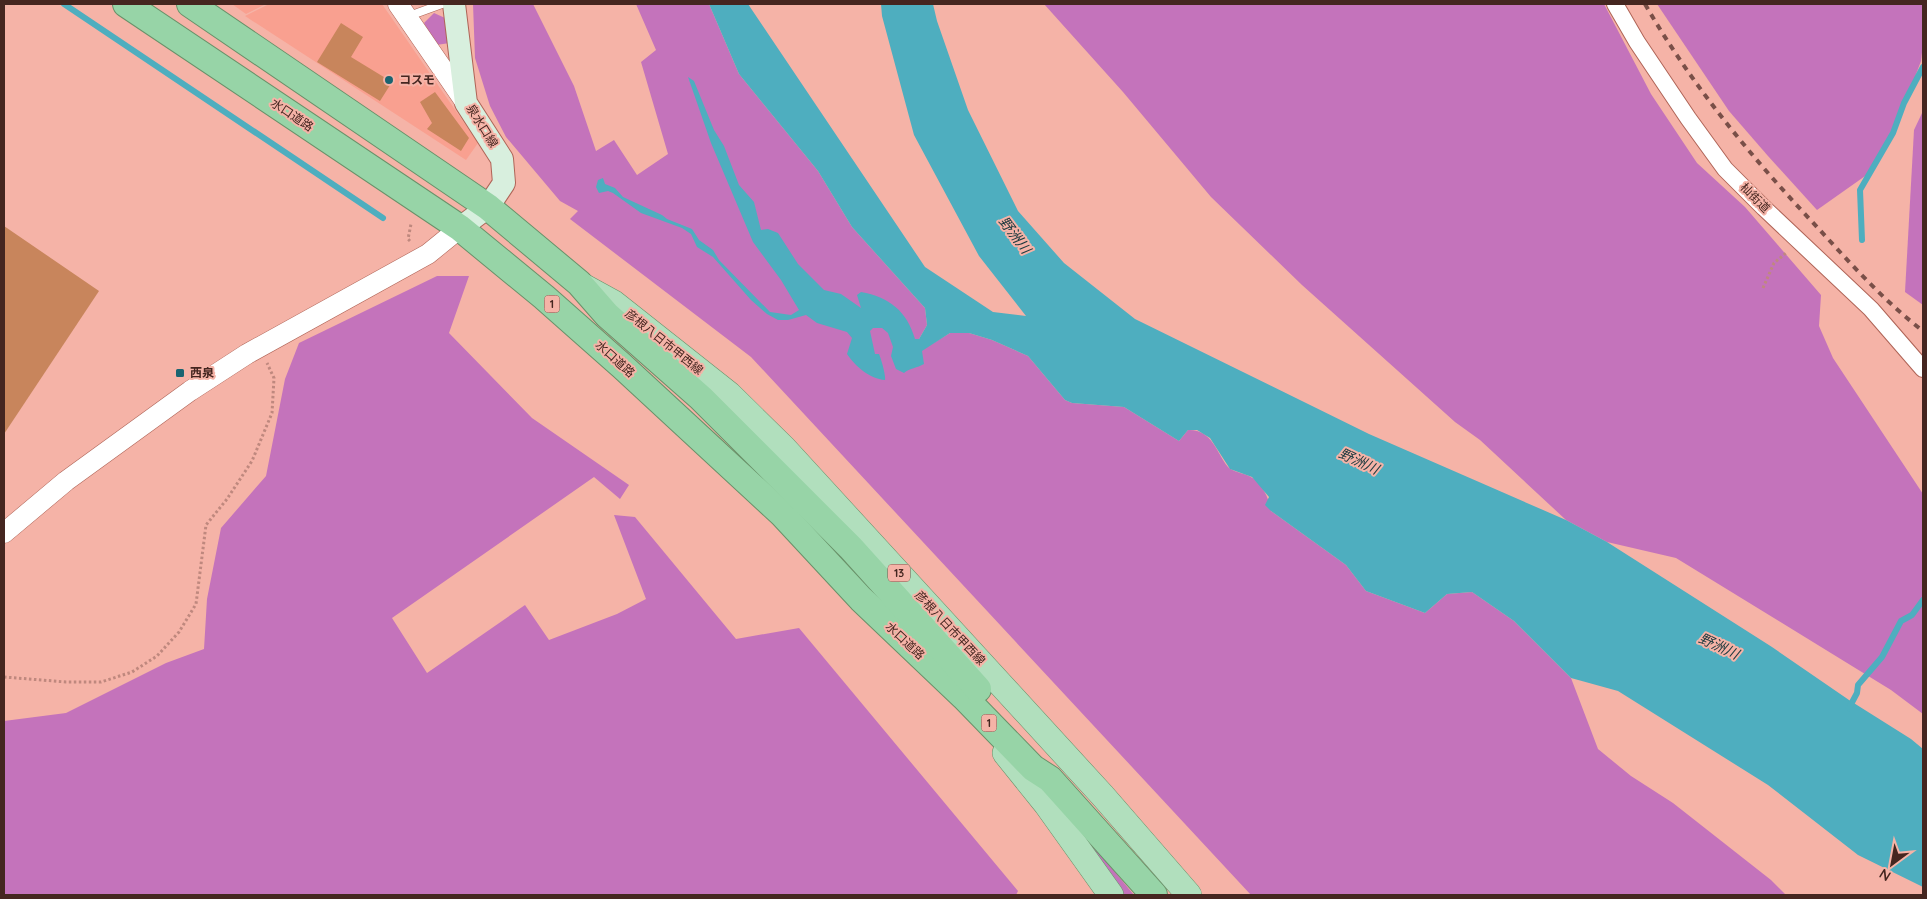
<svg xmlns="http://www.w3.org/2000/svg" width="1927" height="899" viewBox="0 0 1927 899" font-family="Quicksand,'Noto Sans JP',sans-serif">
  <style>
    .built { fill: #f9a090 }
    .green { fill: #c473bb }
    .water { fill: #4eaebf }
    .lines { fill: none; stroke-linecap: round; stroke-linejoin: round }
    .stream { stroke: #4eaebf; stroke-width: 6 }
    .building { fill: #c8855c }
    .service-casing { stroke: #af6457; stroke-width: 9 }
    .minor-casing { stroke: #af6457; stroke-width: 18 }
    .tertiary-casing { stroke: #af6457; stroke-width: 21 }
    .secondary-casing { stroke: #af6457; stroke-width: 24 }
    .primary-casing { stroke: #699169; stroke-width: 26 }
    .trunk-casing { stroke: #699169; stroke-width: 28 }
    .path { stroke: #bf887e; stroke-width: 3; stroke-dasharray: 2.5 2.5; stroke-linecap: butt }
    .service { stroke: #fff; stroke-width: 8 }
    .minor { stroke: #fff; stroke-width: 16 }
    .tertiary { stroke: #fff; stroke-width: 20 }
    .secondary { stroke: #d8efde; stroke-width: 22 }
    .primary { stroke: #b1dfbd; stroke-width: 25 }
    .trunk { stroke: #97d4a7; stroke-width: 26 }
    .rail { stroke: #794f48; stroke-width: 4; stroke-dasharray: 6 6; stroke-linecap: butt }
    .poi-dot { fill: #1a6471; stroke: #f5b3a7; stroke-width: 2 }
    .labels { text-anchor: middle; stroke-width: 4; stroke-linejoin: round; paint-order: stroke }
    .shield { fill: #f5b3a7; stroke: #7a5048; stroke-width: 1 }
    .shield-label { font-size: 11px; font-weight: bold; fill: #452620 }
    .poi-label { font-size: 12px; font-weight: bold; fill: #452620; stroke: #f5b3a7; text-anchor: start }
    .street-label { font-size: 12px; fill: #452620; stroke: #f5b3a7 }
    .water-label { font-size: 14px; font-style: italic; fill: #1b393e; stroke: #f5b3a7 }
  </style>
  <rect width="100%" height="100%" fill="#f5b3a7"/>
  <!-- built -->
  <g class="built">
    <polygon points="232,4 266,4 246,14"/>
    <polygon points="269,4 382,4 478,143 466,160 245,16"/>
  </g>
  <!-- green -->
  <g class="green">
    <path d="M 473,4 L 533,4 L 574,86 L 596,151 L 614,140 L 637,175 L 668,154 L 641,62 L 656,50 L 636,4 L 709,4 L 739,74 L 818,171 L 852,227 L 925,308 L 927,325 L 919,339 L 922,350 L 950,333 L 969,333 L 992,340 L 1028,356 L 1065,400 L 1072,403 L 1124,407 L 1179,441 L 1188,430 C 1212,429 1216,452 1228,467 C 1233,472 1243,473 1249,476 C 1262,482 1269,498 1271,511 L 1346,565 L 1366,591 L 1425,613 L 1447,594 L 1472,592 L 1514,621 L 1571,678 L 1598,749 L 1631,776 L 1673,803 L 1771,880 L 1786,895 L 1251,895 L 751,357 L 570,219 L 578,211 L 560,201 L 506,137 L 490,106 L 475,58 Z"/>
    <polygon points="1044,4 1604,4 1651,94 1697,163 1745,207 1821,295 1819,326 1833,358 1923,494 1923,714 1891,690 1676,558 1607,542 1566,520 1480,440 1455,422 1302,285 1211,197 1123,92"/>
    <polygon points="1657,4 1923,4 1923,44 1921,61 1899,120 1868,174 1817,210 1768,156 1729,111"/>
    <polygon points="434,13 445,18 450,43 436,45 424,23"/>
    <polygon points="1923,111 1923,305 1905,292 1914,130"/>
    <polygon points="437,276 469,276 449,333 532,418 629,485 620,499 594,477 392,618 427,673 525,605 549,640 617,614 646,599 614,515 635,517 736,639 799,628 1018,891 1016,895 4,895 4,721 66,713 166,663 204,649 207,599 221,528 266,476 285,379 299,343"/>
    <polygon points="1057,802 1134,895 1113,895"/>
  </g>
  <!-- water -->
  <path class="water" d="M 709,4 L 748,4 L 925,267 L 993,312 L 1026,316 L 979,256 L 914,135 L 882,16 L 881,4 L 933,4 L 937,21 L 968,110 L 1018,211 L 1064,263 L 1135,319 L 1369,434 L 1566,520 L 1607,542 L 1772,647 L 1849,700 L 1911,739 L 1923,749 L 1923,887 L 1858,855 L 1768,785 L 1618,691 L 1571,678 L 1514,621 L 1472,592 L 1447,594 L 1425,613 L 1366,591 L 1346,565 L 1271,511 L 1265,505 L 1269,497 L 1252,477 L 1230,469 L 1210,438 L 1197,430 L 1188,430 L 1179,441 L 1124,407 L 1072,403 L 1065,400 L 1028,356 L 992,340 L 969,333 L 950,333 L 922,351 L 924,364 C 917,368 910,368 904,373 L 896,369 L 891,356 L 893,347 L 888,333 L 882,328 L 873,328 L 870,331 L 875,354 L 879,354 C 881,359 886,375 885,380 C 870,379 855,366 847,354 L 852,338 L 847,332 L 817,323 L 806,315 L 788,320 L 778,320 L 767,314 L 751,300 L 713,257 L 697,247 L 691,234 L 682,228 L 641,213 L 613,193 L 608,191 L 599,193 L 596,187 L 598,180 L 603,178 L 605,184 L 615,188 L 623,197 L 662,215 L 667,219 L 692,229 L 699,240 L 713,250 L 719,260 L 770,312 L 791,315 L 799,310 L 781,280 L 753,242 L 711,143 L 688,77 L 694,81 L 714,130 L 724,146 L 739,185 L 754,202 L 761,230 L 768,229 L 778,233 L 798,264 L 824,290 L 841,294 L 861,308 L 857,295 L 861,292 C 889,297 907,311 915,339 L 919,339 L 927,325 L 925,308 L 852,227 L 818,171 L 739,74 Z"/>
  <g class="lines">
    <!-- stream -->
    <g class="stream">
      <polyline points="64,4 383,218"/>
      <polyline points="1862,240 1860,190 1893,133 1904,103 1923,67"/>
      <polyline points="1849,708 1857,693 1858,685 1882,657 1901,621 1912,615 1923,600"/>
    </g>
  </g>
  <!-- building -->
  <g class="building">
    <polygon points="341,23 363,37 351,57 392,82 380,101 317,62"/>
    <polygon points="435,92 469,138 461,151 427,129 432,123 420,102"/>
    <polygon points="4,226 99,291 4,434"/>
  </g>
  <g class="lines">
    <!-- service casing -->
    <g class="service-casing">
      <polyline id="service" points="409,16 442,4"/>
    </g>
    <!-- minor casing -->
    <g class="minor-casing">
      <polyline id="minor" points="1615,4 1637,42 1688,118 1725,169 1764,208 1871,309 1923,369"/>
    </g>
    <!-- tertiary casing -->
    <g class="tertiary-casing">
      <g id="tertiary">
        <polyline points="398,4 466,103"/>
        <polyline points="4,533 66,481 190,391 247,354 428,254 460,228"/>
      </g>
    </g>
    <!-- secondary casing -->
    <g class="secondary-casing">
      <polyline id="secondary" points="454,4 466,103 502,159 504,183 488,207 460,228"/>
    </g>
    <!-- primary casing -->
    <g class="primary-casing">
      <g id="primary">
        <polyline points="583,286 614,303 729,394 784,448 1103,796 1189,895"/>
        <polyline points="1005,753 1046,804 1111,895"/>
      </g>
    </g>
    <!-- trunk casing -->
    <g class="trunk-casing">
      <g id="trunk">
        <polyline points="126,4 460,228 544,297 622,366 782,514 861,599 964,697 1033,768 1050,779 1154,895"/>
        <polyline points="190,4 488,207 579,283 607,315 701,398 851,548 978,689"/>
      </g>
    </g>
    <!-- path -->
    <g class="path">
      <polyline points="410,241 408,239 411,224"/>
      <polyline points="1763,288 1774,263 1786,253"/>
      <polyline points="4,677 66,682 101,682 132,672 157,656 179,632 196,604 206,525 227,499 252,461 272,413 274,378 267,363"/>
    </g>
    <!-- service -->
    <use href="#service" class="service"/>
    <!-- minor -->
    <use href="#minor" class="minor"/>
    <!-- tertiary -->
    <use href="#tertiary" class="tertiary"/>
    <!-- secondary -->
    <use href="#secondary" class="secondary"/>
    <!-- primary -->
    <use href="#primary" class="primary"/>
    <!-- trunk -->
    <use href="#trunk" class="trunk"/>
    <!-- rail -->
    <path class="rail" d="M 1645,4 C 1692,86 1753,159 1818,228 C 1851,264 1884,301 1923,331"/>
  </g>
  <!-- markers -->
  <g class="poi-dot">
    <circle cx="389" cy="80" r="5"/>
    <rect x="175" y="368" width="10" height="10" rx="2.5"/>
  </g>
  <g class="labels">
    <!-- shield labels -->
    <g class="shield">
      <rect x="544.5" y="295.5" width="15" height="17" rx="4"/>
      <rect x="888" y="564.5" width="22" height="17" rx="4"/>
      <rect x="981.5" y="714.5" width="15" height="17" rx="4"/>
    </g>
    <g class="shield-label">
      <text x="552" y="308">1</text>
      <text x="899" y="577">13</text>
      <text x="989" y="727">1</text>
    </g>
    <!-- poi labels -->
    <g class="poi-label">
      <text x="399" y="84">コスモ</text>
      <text x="190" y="377">西泉</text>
    </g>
    <!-- street labels -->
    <g class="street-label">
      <text transform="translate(292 115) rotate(34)" y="4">水口道路</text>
      <text transform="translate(482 126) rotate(58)" y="4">泉水口線</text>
      <text transform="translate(1755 198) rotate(45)" y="4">杣街道</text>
      <text transform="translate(664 342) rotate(39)" y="4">彦根八日市甲西線</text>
      <text transform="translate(615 359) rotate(42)" y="4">水口道路</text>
      <text transform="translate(950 628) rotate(47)" y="4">彦根八日市甲西線</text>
      <text transform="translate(905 641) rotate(43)" y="4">水口道路</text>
    </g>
    <!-- water labels -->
    <g class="water-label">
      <text transform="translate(1015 235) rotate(53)" y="5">野洲川</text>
      <text transform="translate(1359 461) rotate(25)" y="5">野洲川</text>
      <text transform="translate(1719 646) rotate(25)" y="5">野洲川</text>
    </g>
  </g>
  <!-- border -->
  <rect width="1927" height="899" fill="none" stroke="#452620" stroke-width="10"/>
  <!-- north arrow -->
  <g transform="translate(1892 864) rotate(212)" stroke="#f5b3a7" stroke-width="4" paint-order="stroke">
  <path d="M0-4L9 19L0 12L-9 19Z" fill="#452620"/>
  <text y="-8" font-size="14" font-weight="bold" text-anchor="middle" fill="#452620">N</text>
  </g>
</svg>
